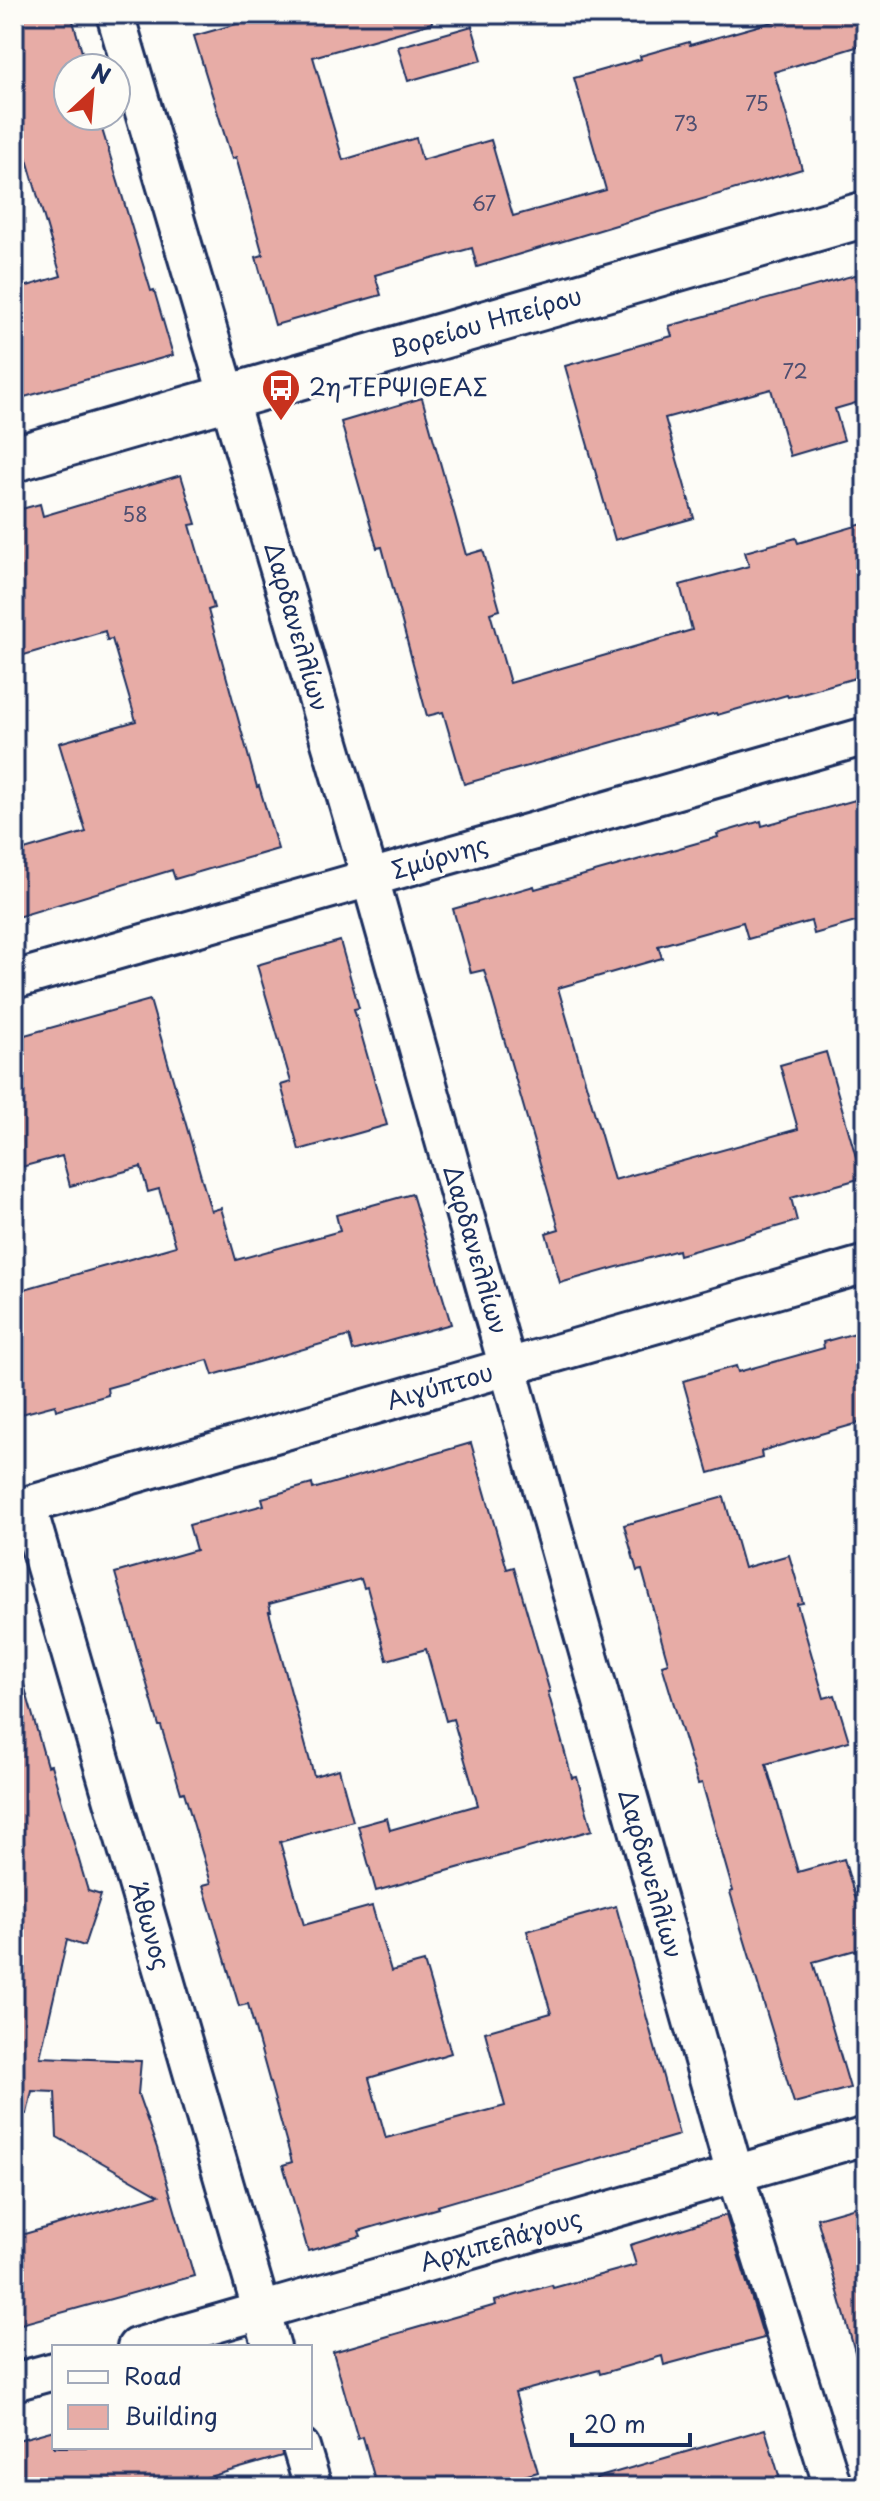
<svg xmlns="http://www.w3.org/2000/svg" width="880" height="2501" viewBox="0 0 880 2501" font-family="'Playpen Sans',sans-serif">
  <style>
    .building { fill: #e7aca6; stroke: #1b2f5e; stroke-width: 2 }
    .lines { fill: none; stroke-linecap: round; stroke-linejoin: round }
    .minor-casing { stroke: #1b2f5e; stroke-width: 42 }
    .tertiary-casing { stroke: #1b2f5e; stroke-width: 50 }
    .minor { stroke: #fdfcf7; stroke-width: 36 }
    .tertiary { stroke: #fdfcf7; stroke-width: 44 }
    .labels { text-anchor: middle; stroke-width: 7; stroke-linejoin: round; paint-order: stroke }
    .number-label { font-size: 20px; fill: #4e4e70 }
    .street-label { font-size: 24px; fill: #1b2f5e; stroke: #fdfcf7 }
    .poi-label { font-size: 24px; fill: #1b2f5e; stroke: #fdfcf7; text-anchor: start }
  </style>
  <rect width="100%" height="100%" fill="#fdfcf7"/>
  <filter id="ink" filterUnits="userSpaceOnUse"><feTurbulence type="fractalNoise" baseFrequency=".0125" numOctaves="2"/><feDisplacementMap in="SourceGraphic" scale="16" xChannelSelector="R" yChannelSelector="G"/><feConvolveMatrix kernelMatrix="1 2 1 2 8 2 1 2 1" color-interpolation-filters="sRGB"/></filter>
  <g filter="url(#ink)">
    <!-- building -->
    <g class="building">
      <polygon points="14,14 71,14 86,66 90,65 91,68 68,68 68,116 98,116 151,291 154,290 173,355 14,400 14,290 61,276 21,139 14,141"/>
      <polygon points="272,14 431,14 432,23 313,57 343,160 416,138 422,160 491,140 513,216 606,190 574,78 641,59 640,56 689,42 690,45 800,14 866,14 866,44 774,72 802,169 477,267 472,248 375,275 381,295 275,325 256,257 263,255 236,157 232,159 194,36"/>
      <polygon points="472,26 482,60 408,81 398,47"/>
      <polygon points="866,272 866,400 835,409 844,440 790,456 771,389 665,418 694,518 615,540 565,366 672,336 669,326"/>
      <polygon points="422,398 466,555 483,550 500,610 490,613 510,683 692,630 680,585 749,566 745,552 796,538 798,543 866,523 866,675 788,697 787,695 717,715 716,713 464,784 443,712 427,716 382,547 377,548 341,422"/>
      <polygon points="181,475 196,524 190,525 214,608 208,610 257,787 259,786 278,849 175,879 172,870 14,918 14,853 86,832 59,743 136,721 112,639 107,640 105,631 14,658 14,511 40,504 43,516"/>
      <polygon points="866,797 866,919 814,934 811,921 748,939 743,922 658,946 662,958 558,988 614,1180 798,1129 780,1065 826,1052 862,1178 791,1198 797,1221 679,1255 678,1250 560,1283 546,1233 559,1229 484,970 471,973 453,909 534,886 535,889 718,837 717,834 761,821 762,826"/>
      <polygon points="340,941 359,1008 354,1009 387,1125 299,1150 281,1085 291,1082 257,965"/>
      <polygon points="150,1000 211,1211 221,1208 236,1260 340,1231 336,1215 412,1194 451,1324 353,1351 349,1336 213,1375 208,1360 107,1388 108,1395 56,1410 55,1405 14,1416 14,1292 176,1246 159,1189 148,1192 141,1167 70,1186 62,1156 14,1169 14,1038"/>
      <polygon points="866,1330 866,1421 761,1451 762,1458 709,1473 683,1381 736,1366 738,1372 824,1348 823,1342"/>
      <polygon points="471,1443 507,1569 514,1567 550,1692 548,1692 572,1778 577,1777 592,1830 376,1891 358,1826 387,1818 390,1830 478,1805 453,1719 446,1721 426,1649 387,1660 367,1587 364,1588 361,1579 269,1604 271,1612 269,1612 314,1776 339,1769 353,1821 280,1842 304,1925 372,1906 391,1971 424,1962 451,2053 369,2078 386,2138 505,2106 485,2032 551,2013 527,1931 616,1906 679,2135 437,2206 438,2208 359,2231 361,2236 308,2251 283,2165 292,2162 248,2004 239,2006 203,1885 211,1883 184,1792 181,1793 161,1726 159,1726 115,1573 196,1550 189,1525 264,1505 262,1498 312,1484 313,1489"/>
      <polygon points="724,1497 744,1568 789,1555 803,1603 797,1604 824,1698 835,1695 849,1741 766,1764 798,1872 844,1859 866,1934 866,1947 813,1962 850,2088 794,2103 730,1892 733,1891 702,1783 698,1784 662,1665 668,1663 642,1570 637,1571 624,1525"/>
      <polygon points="23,1681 47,1766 51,1765 88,1891 101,1895 84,1946 67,1940 40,2057 141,2061 138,2094 157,2148 194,2276 14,2326 14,2237 159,2195 57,2137 55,2092 32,2091 27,2114 14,2113 14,1682"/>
      <polygon points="866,2204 866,2358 857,2359 817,2218"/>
      <polygon points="726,2215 764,2338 664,2365 662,2356 600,2374 599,2370 515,2393 538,2472 485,2487 377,2487 363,2437 358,2439 333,2352 496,2305 495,2301 552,2285 553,2288 636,2265 630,2245"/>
      <polygon points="765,2429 781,2482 764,2487 598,2487 596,2478"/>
      <polygon points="54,2430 54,2447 281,2447 282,2456 174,2487 22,2487 14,2460 14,2441"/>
    </g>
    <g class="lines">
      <!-- minor casing -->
      <g class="minor-casing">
        <g id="minor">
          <polyline points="115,14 370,878 735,2174 833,2487"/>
          <polyline points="14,980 866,736"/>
          <polyline points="27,1505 272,2347"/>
          <polyline points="14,1509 866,1264"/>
          <polyline points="136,2347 866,2136"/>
          <polyline points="14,2382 54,2371"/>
          <polyline points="301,2447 313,2487"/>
        </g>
      </g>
      <!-- tertiary casing -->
      <g class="tertiary-casing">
        <polyline id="tertiary" points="14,459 866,214"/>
      </g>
      <!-- minor -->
      <use href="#minor" class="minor"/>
      <!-- tertiary -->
      <use href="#tertiary" class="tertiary"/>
    </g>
  </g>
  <!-- icons -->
  <defs>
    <g id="bus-pin" transform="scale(2)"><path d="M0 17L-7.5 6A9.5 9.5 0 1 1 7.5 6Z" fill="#c8321e" stroke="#fdfcf7"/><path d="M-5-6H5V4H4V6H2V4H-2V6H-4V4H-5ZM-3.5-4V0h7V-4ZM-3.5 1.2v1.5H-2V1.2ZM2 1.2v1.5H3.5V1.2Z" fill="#fff"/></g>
  </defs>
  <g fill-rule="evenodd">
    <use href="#bus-pin" x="281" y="388"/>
  </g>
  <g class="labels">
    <!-- number labels -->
    <g class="number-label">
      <text x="757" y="111">75</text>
      <text x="686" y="131">73</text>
      <text x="484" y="211">67</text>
      <text x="795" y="379">72</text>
      <text x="135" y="522">58</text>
    </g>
    <!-- street labels -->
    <g class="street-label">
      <text transform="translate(486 323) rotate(-16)" y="8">Βορείου Ηπείρου</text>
      <text transform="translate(296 627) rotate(74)" y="8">Δαρδανελλίων</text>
      <text transform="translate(440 858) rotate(-16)" y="8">Σμύρνης</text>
      <text transform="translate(475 1250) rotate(74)" y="8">Δαρδανελλίων</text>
      <text transform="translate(440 1387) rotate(-16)" y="8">Αιγύπτου</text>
      <text transform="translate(650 1874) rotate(74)" y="8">Δαρδανελλίων</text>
      <text transform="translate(149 1926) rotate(74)" y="8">Άθωνος</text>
      <text transform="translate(501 2241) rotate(-16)" y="8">Αρχιπελάγους</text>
    </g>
    <!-- poi labels -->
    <g class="poi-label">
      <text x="309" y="396">2η ΤΕΡΨΙΘΕΑΣ</text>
    </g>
  </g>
  <!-- margin -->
  <rect width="880" height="2501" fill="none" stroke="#fdfcf7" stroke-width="48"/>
  <rect x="24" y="24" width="832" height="2453" fill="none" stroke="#1b2f5e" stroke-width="3" filter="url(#ink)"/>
  <!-- legend -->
  <rect x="52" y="2345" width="260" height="104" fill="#fdfcf7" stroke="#a3aaba" stroke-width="2"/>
  <rect x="68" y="2371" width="40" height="12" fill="#fdfcf7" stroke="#a3aaba" stroke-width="2"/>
  <text x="124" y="2385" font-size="24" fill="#1b2f5e">Road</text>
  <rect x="68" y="2405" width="40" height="24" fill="#e7aca6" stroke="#a3aaba" stroke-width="2"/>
  <text x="124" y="2425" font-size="24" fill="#1b2f5e">Building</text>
  <!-- north arrow -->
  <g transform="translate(92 92) rotate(26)"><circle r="38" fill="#fdfcf7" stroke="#a3aaba" stroke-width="2"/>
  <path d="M0-6L14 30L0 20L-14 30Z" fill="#c8321e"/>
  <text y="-12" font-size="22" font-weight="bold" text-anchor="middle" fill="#1b2f5e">N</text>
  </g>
  <!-- scale -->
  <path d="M572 2433v12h118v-12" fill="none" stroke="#1b2f5e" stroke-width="4"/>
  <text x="584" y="2433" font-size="24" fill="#1b2f5e" stroke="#fdfcf7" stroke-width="6" paint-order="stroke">20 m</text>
</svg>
